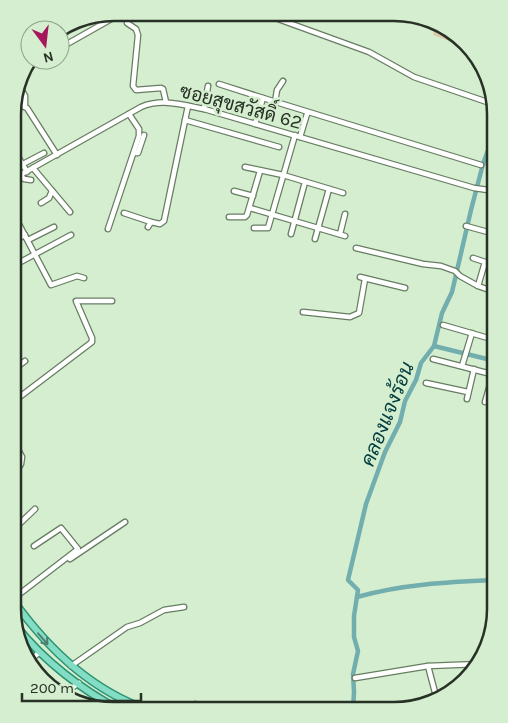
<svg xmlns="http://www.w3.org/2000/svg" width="508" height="723" viewBox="0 0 508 723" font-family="Karla,Sarabun,sans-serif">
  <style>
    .industrial { fill: url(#industrial-furrows) }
    .wetland { fill: url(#wetland-marsh) }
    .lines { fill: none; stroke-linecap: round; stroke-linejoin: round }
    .canal { stroke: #73aeaf; stroke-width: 4.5 }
    .street-casing { stroke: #677d62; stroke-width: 7 }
    .primary-casing { stroke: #2c9273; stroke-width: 9 }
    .street { stroke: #fff; stroke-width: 4.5 }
    .primary { stroke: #82ddc4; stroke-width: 6 }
    .oneway { stroke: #507e6d }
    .labels { text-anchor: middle; stroke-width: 5; stroke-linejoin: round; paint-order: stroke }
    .street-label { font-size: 19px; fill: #273125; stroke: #d4eecf }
    .water-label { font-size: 20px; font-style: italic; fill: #023d3e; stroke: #d4eecf }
    .rim { fill: none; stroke: #273125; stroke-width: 2.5 }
  </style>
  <defs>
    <pattern id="industrial-furrows" width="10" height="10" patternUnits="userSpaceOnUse" patternTransform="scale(1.25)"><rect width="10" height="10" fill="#c6e5c0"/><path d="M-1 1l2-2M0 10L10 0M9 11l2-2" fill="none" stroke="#aac5a5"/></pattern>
    <pattern id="wetland-marsh" width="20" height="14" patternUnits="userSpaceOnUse" patternTransform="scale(1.25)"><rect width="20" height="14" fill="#ddcaa7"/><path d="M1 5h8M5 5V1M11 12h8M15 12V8" fill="none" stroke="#beae90"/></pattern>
  </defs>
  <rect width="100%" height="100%" fill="#d4eecf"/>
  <!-- industrial -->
  <polygon class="industrial" points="488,142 495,145 495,170 482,164"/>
  <!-- wetland -->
  <polygon class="wetland" points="436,25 455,33 460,39 457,38 455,43 433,35"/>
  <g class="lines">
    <!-- canal -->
    <g class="canal">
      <polyline points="434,346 495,361"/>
      <path d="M 357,597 C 402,584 449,582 495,580"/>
      <polyline points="353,710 354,692 353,674 358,651 354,637 354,616 358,590 348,580 366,504 385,452 400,422 405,401 416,380 421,363 434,346 442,313 452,292 471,210 483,164 495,131"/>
    </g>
    <!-- street casing -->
    <g class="street-casing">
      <g id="street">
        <polyline points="267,15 369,52 414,77 493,104"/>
        <polyline points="127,17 127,23 136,29 138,35 133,86 136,90 161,88 163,89 166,102"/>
        <polyline points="60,48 113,18"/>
        <polyline points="219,84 263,98 255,124"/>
        <polyline points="19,85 25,96 25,106"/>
        <polyline points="263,98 481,165"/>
        <polyline points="275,102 277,90 283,81"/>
        <polyline points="204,109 208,86"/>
        <polyline points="13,110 22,106 27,108 57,155"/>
        <polyline points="185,120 279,147"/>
        <polyline points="300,137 307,114"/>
        <polyline points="13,148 27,172"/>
        <polyline points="134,153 138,153 144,135"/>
        <polyline points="23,164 44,153"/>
        <polyline points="245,167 283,175 343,193"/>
        <polyline points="33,168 70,212"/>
        <polyline points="21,175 24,179 31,180"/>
        <path d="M 13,179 L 141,107 C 162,98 183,105 204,109 L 474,188 L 495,191"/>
        <polyline points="234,191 253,196"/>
        <polyline points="41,203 49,198 52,191"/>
        <polyline points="250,208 345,236"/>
        <polyline points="13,213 51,285 77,276 84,278"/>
        <polyline points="124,213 151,222"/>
        <polyline points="229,217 245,217 247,215 260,171"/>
        <polyline points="466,226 495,234"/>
        <polyline points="148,227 151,222 160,224 164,221 188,106"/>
        <polyline points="254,228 268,228 295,135"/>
        <polyline points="108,229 139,136 139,129 129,114"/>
        <polyline points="291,234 305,182"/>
        <polyline points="340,234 345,214"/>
        <polyline points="315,239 329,189"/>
        <polyline points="28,240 54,227"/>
        <polyline points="13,241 25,235"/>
        <polyline points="356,248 423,264 441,266 455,271 460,276 478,286 495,292"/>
        <polyline points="473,258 485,262 478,286"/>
        <polyline points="13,266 71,235"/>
        <polyline points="360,277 405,288"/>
        <polyline points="303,312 350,317 359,313 365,279"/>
        <polyline points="443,325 495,340"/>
        <polyline points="433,359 495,375"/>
        <polyline points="462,366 472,333"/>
        <polyline points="13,370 25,361"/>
        <polyline points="426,383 468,392"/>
        <polyline points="467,399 474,369"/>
        <polyline points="13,402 92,342 92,338 76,301 112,301"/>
        <polyline points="485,402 493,374"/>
        <polyline points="13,476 21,464 22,457 13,440"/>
        <polyline points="13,530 35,509"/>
        <polyline points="70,559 125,522"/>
        <polyline points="13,599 78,549 61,528 34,546"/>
        <polyline points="29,661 40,652"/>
        <polyline points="71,666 127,627 140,623 164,610 184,607"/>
        <polyline points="428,666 437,700"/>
        <polyline points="355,678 428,666 479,664"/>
        <polyline points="62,695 79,683"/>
        <polyline points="195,704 197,710"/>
      </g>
    </g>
    <!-- primary casing -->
    <g class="primary-casing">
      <g id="primary">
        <path d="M 13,600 C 47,648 91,690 148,710"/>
        <path d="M 17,627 C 44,661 82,690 120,710"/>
      </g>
    </g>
    <!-- street -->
    <use href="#street" class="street"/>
    <!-- primary -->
    <use href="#primary" class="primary"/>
  </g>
  <!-- one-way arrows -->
  <defs><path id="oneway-shaft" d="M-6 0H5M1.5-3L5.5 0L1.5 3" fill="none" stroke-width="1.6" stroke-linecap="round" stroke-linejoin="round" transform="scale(1.25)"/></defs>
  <use class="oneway" href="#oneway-shaft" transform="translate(43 639) rotate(49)"/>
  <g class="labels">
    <!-- street labels -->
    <g class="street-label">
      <text transform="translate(241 106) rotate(15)" y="7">ซอยสุขสวัสดิ์ 62</text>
    </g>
    <!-- water labels -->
    <g class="water-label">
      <text transform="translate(387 414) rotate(-68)" y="7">คลองแจงร้อน</text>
    </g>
  </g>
  <!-- crop -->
  <path d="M0 0H508V723H0ZM114 21H394A93 93 0 0 1 487 114V609A93 93 0 0 1 394 702H114A93 93 0 0 1 21 609V114A93 93 0 0 1 114 21Z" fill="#d4eecf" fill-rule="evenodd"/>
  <path class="rim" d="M114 21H394A93 93 0 0 1 487 114V609A93 93 0 0 1 394 702H114A93 93 0 0 1 21 609V114A93 93 0 0 1 114 21Z"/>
  <!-- north arrow -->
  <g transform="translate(45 45) rotate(165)"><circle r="24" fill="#d4eecf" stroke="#8fa28b"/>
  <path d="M0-4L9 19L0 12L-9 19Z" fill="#a5185c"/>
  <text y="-8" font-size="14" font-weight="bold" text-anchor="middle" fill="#273125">N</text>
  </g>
  <!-- scale -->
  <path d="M22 693v8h119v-8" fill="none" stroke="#273125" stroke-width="2.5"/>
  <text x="30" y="693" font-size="15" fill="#273125" stroke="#d4eecf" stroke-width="4" paint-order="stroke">200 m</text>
</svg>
